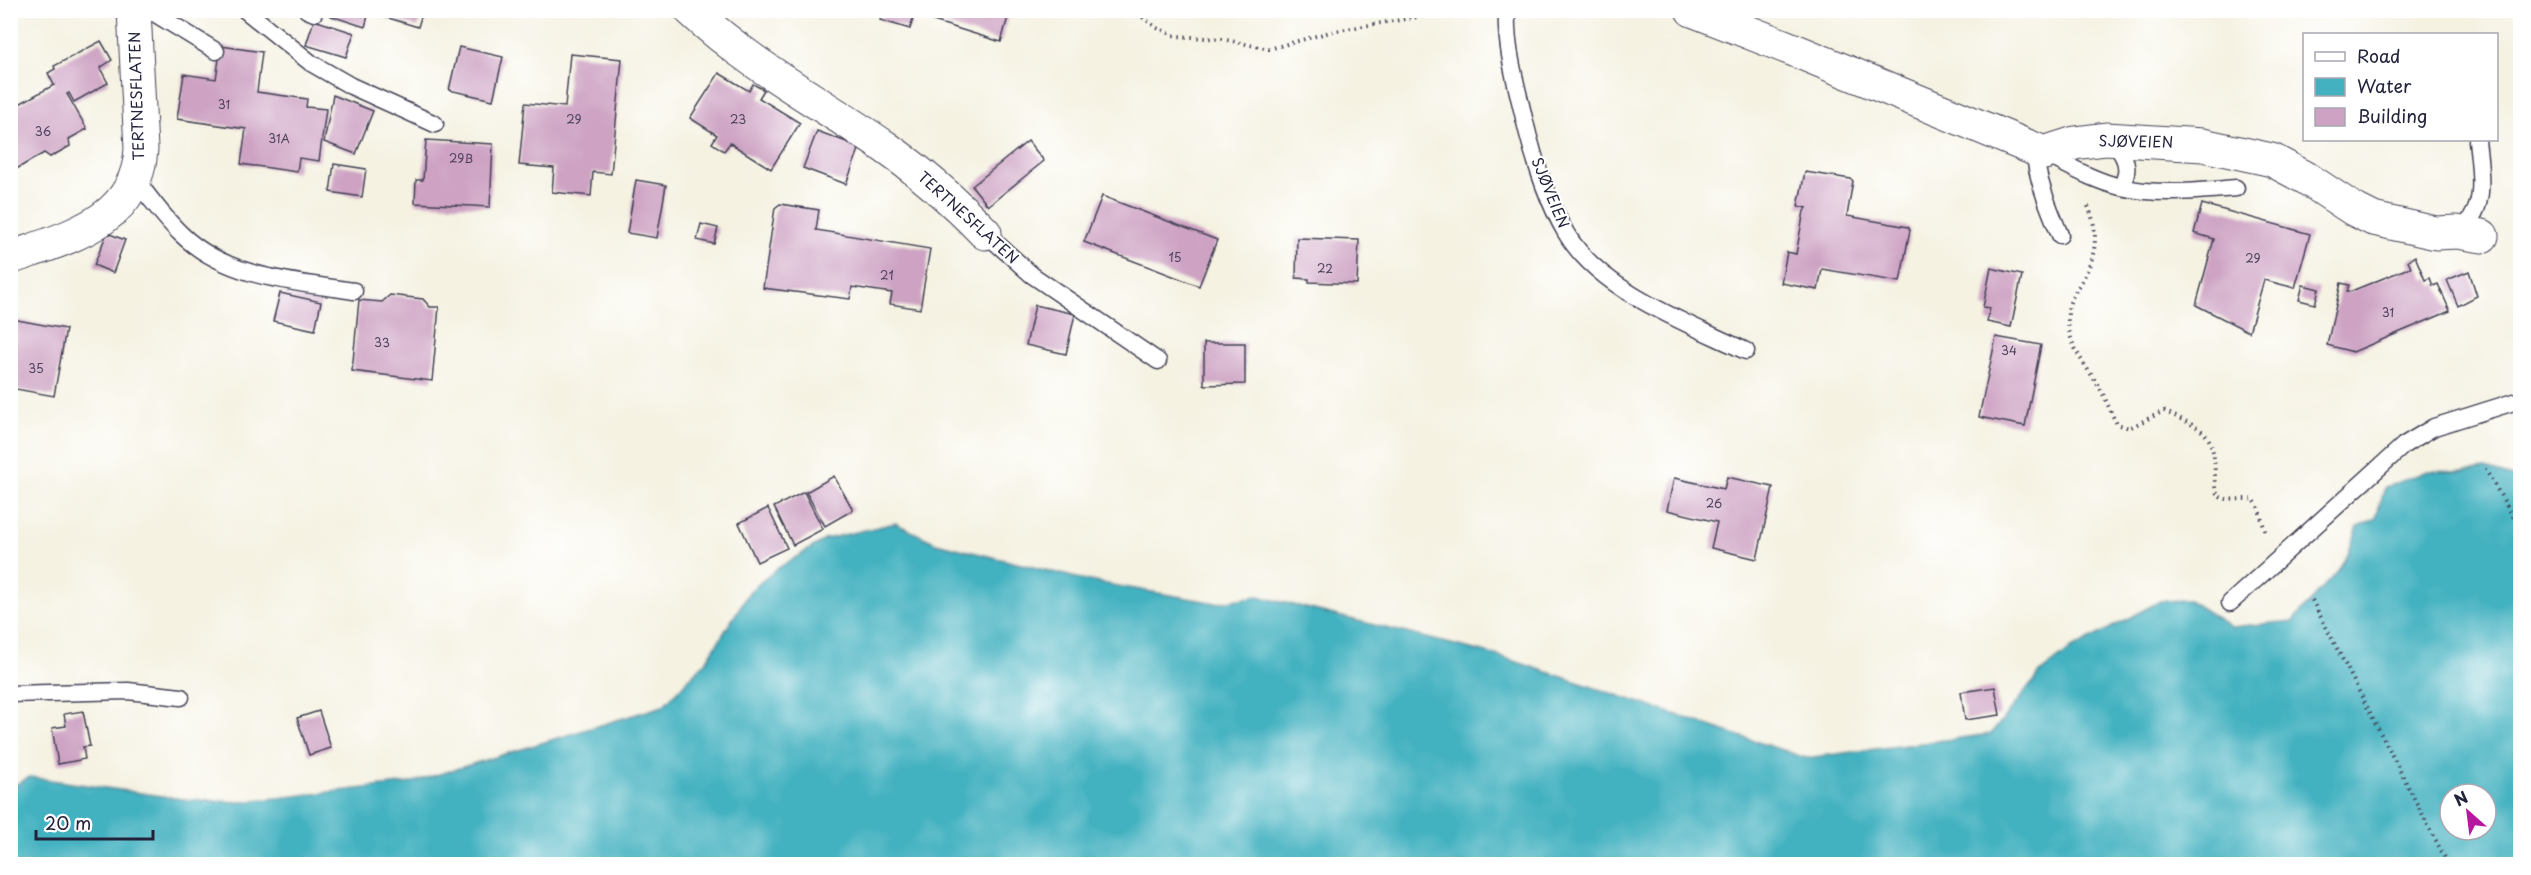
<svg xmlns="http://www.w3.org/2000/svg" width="2531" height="875" viewBox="0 0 2531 875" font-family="'Playpen Sans',sans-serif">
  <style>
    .water { fill: #43b1c0; stroke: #326a7e; stroke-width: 1.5; fill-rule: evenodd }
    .building { fill: #cda2c3 }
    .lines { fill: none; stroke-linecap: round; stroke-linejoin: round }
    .service-casing { stroke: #424154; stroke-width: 19 }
    .minor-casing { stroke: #424154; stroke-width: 35 }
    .path { stroke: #424154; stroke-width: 4; stroke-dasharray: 1.5 4.5; stroke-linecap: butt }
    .service { stroke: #fff; stroke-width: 16 }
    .minor { stroke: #fff; stroke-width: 33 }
    .labels { text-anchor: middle; stroke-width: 4.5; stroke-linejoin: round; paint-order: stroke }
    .number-label { font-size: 12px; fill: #4d425d }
    .street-label { font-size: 15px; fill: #22223b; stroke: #fff }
  </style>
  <rect width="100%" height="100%" fill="#fff"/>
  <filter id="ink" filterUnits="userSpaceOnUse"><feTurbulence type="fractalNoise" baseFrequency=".0167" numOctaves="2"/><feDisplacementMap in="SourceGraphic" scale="12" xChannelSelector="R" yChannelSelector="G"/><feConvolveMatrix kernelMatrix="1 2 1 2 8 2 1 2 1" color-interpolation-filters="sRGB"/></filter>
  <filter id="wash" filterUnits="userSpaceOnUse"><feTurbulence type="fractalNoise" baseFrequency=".008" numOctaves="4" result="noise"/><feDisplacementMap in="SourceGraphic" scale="24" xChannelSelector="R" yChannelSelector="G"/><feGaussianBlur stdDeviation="1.35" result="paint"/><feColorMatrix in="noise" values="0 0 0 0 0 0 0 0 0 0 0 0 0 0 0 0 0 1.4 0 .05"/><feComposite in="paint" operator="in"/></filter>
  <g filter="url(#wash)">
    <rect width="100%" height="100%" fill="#f5f2e2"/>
    <!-- water -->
    <path class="water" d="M 2485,469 L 2520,479 L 2520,864 L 11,864 L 11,787 L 30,777 L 190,800 L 242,802 L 410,783 L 663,706 L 707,660 L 750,591 L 778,568 L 826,539 L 895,523 L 936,543 L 1089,581 L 1216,603 L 1258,596 L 1499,656 L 1806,758 L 1991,734 L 2041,672 L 2070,650 L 2160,601 L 2189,600 L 2231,627 L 2293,621 L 2336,573 L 2348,554 L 2358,527 L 2376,518 L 2385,487 L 2428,471 L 2463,472 ZM 2450,794 L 2486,794 L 2486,830 L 2450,830 Z"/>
    <g id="blocks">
      <!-- building -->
      <g class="building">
        <polygon points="332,10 423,10 418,27 369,12 365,27 331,16"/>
        <polygon points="883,10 1010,10 1001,42 914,15 910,29 880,20"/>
        <polygon points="314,20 354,33 346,57 306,45"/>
        <polygon points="101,41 112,60 100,68 108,83 74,102 69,93 67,94 87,129 69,139 70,146 50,157 44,153 13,171 10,168 10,109 54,85 48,73 55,69 54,66"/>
        <polygon points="221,46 262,52 257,92 307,99 306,107 326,109 319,161 299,158 297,172 241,164 246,129 177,119 184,74 216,79"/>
        <polygon points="459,47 503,57 493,100 449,90"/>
        <polygon points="570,54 622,59 611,174 593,172 591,196 552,192 554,168 519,165 525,103 565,107"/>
        <polygon points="719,73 749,91 753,84 764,90 759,98 800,123 771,169 730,143 724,151 712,143 717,135 690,118"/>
        <polygon points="333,95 373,111 356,154 324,142"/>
        <polygon points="817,131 860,147 846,184 803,168"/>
        <polygon points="426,140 493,144 490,207 415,203 416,180 423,180"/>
        <polygon points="1028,141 1044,161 988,206 972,186"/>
        <polygon points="334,164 366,169 362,197 330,192"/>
        <polygon points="1805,172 1851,179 1853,181 1847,216 1908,227 1910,230 1900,282 1822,269 1818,290 1781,283 1787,252 1796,254 1804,211 1807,208 1798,206"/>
        <polygon points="636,180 666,185 657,238 627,233"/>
        <polygon points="1102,196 1217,240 1199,286 1084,242"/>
        <polygon points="780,204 819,210 816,230 930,249 920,309 890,304 892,293 852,287 850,299 763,288 775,208"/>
        <polygon points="2202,204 2310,234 2295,288 2264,280 2249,332 2196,305 2214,239 2194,233"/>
        <polygon points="701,224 718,228 714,244 697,240"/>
        <polygon points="107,233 125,240 113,273 94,265"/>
        <polygon points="1297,238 1359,240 1357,284 1309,282 1309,279 1296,278"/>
        <polygon points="2415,256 2425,280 2430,278 2433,286 2438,284 2450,311 2353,352 2327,345 2341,283 2349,285 2347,292 2349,292 2411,267 2408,260"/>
        <polygon points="1991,268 2022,275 2011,327 1987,322 1990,308 1983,307"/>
        <polygon points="2469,271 2477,296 2458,306 2447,280"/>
        <polygon points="2303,285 2319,289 2315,304 2299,300"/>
        <polygon points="280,293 321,302 315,330 273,321"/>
        <polygon points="390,295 423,299 430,307 439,307 432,381 352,371 359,300 382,302"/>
        <polygon points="1035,305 1075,314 1066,354 1026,345"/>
        <polygon points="12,319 66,329 54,396 10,388"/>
        <polygon points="1996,337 2041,345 2025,426 1979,417"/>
        <polygon points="1204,343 1245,343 1245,384 1204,385"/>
        <polygon points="834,476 853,510 825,526 806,492"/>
        <polygon points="1727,477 1773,487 1757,559 1711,548 1717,522 1667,510 1674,478 1724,489"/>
        <polygon points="804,492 823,529 793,545 774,507"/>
        <polygon points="768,508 787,548 757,562 739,523"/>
        <polygon points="1995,687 2000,715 1965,720 1961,692"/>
        <polygon points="83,711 90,746 83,747 85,759 58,764 52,728 66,726 64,714"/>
        <polygon points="319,711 331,748 309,755 297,718"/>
      </g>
    </g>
  </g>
  <g filter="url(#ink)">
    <use href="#blocks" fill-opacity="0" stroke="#424154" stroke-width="1.5"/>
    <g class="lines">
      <!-- service casing -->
      <g class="service-casing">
        <g id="service">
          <polyline points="149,10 216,51"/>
          <polyline points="245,10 311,63 351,86 435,124"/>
          <polyline points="307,10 314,13"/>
          <path d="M 1507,10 C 1505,47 1516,83 1524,118 C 1533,156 1546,199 1566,233 C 1600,291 1687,323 1746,351"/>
          <path d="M 2112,140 C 2125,156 2132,168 2121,187"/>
          <path d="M 2034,149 C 2037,180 2048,206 2060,235"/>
          <path d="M 2045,154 C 2069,166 2094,181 2121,187 C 2158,196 2198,191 2236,188"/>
          <path d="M 136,180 C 150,198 164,218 181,234 C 226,278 295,282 354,291"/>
          <path d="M 2458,231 C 2489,211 2480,172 2477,140"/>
          <polyline points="985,233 1032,275 1158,361"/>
          <polyline points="2230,603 2404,445 2434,427 2520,400"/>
          <polyline points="10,694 128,691 181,697"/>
        </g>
      </g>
      <!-- minor casing -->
      <g class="minor-casing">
        <g id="minor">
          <path d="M 691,10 C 749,65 820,102 885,147 C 921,172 954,201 985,233"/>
          <polyline points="1692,10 1794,50 2044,153 2075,143 2106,139 2203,145 2272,160 2306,178 2353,209 2373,219 2436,233 2457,232 2482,236"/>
          <path d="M 10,258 C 68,237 137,222 141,149 L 134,10"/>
        </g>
      </g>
      <!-- path -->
      <g class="path">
        <polyline points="1133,10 1157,28 1176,36 1222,39 1269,49 1334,31 1429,15 1441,10"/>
        <polyline points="1141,16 1146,10"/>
        <path d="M 2088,206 C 2100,234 2096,258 2080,284 C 2075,292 2068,302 2068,313 C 2066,344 2084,362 2099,387 C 2106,398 2110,412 2117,424 L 2129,428 L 2164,411 C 2204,431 2214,428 2215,477 C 2215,482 2214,490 2218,495 C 2224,503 2244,497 2254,500 L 2258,506 L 2265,531"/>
        <polyline points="2485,469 2520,528"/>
        <polyline points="2312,600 2448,864"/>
      </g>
      <!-- service -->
      <use href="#service" class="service"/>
      <!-- minor -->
      <use href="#minor" class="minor"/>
    </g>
  </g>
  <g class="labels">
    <!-- number labels -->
    <g class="number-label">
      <text x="224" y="109">31</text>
      <text x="574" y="124">29</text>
      <text x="738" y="124">23</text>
      <text x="43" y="136">36</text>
      <text x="279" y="143">31A</text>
      <text x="461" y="163">29B</text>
      <text x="1175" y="262">15</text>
      <text x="2253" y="263">29</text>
      <text x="1325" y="273">22</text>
      <text x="887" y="280">21</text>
      <text x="2388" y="317">31</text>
      <text x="382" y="347">33</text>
      <text x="2009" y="355">34</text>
      <text x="36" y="373">35</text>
      <text x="1714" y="508">26</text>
    </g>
    <!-- street labels -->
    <g class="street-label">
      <text transform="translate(137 96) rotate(-92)" y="5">TERTNESFLATEN</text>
      <text transform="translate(2136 142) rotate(1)" y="5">SJØVEIEN</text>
      <text transform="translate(1550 193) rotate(68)" y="5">SJØVEIEN</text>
      <text transform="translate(968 218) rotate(42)" y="5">TERTNESFLATEN</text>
    </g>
  </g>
  <!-- margin -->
  <rect width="2531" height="875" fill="none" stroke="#fff" stroke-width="36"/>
  <!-- legend -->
  <rect x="2303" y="33" width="195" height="108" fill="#ffffff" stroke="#a7a7b1" stroke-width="1.5"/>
  <rect x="2315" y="52" width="30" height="9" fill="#ffffff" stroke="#a7a7b1" stroke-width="1.5"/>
  <text x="2357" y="63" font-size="18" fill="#22223b">Road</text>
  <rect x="2315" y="78" width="30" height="18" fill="#43b1c0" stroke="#a7a7b1" stroke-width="1.5"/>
  <text x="2357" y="93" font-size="18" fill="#22223b">Water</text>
  <rect x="2315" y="108" width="30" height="18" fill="#cda2c3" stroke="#a7a7b1" stroke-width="1.5"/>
  <text x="2357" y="123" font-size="18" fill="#22223b">Building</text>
  <!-- north arrow -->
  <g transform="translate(2468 812) rotate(332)"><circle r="28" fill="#ffffff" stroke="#a7a7b1" stroke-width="1.5"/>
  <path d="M0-4.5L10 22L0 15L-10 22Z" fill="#b5179e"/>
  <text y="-9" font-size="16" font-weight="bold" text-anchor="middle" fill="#22223b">N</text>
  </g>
  <!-- scale -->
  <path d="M36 830v9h117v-9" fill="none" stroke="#22223b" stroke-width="3"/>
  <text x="45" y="830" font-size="18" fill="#22223b" stroke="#ffffff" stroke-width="4.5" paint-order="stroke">20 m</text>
</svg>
